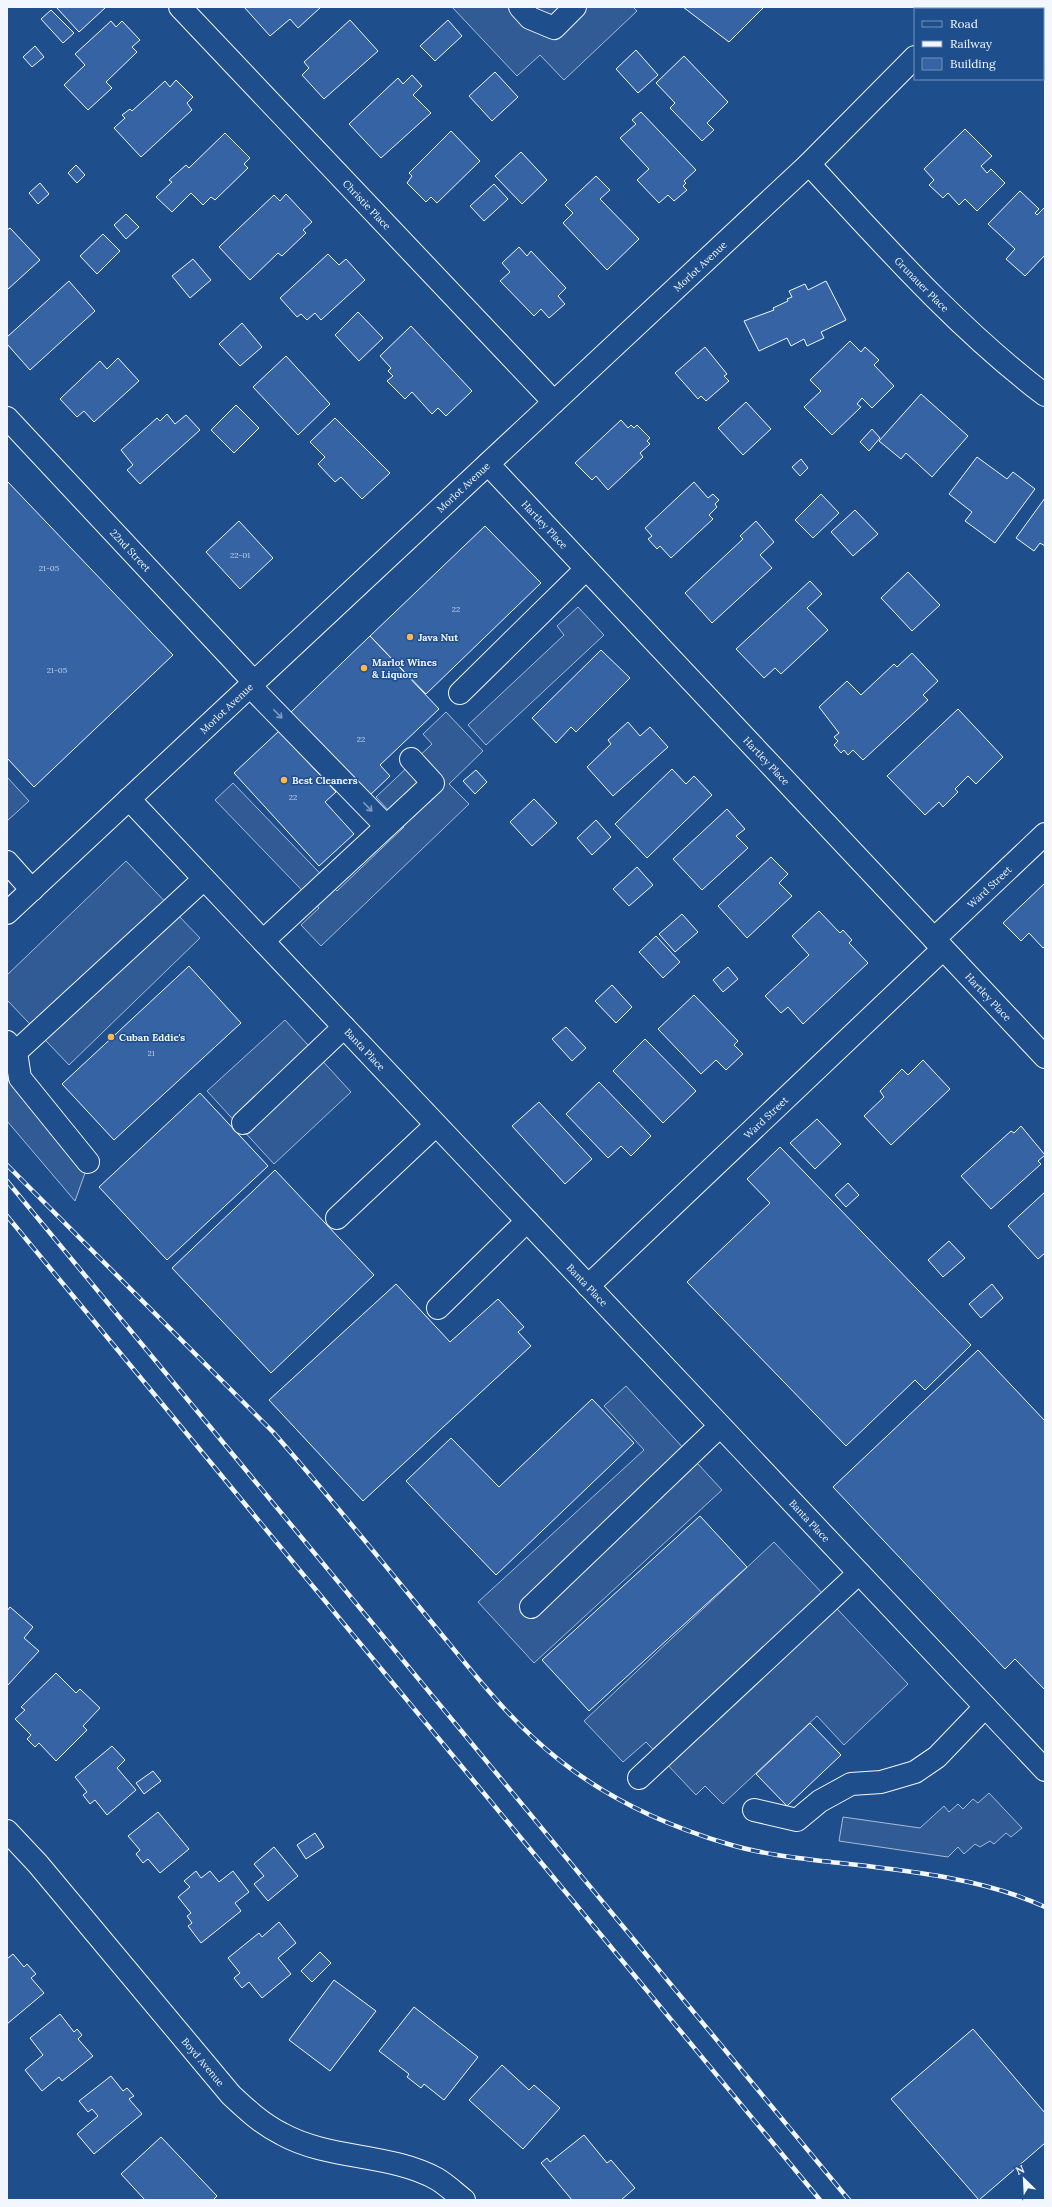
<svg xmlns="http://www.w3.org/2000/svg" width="1052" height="2207" viewBox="0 0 1052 2207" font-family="Lora,serif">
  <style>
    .parking { fill: #305b95; stroke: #a8bbd7 }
    .building { fill: #3563a3; stroke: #f2f6ff }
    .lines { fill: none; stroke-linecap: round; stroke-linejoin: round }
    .minor-casing { stroke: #f2f6ff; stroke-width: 24 }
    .minor { stroke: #1f4e8c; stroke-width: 22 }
    .rail-casing { stroke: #f2f6ff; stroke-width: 4.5 }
    .rail { stroke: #1f4e8c; stroke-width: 3; stroke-dasharray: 9; stroke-linecap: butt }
    .oneway { stroke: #7e9ac0 }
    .poi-dot { fill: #ffb74d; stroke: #1f4e8c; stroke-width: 1.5 }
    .labels { text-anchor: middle; stroke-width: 3; stroke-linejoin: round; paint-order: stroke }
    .number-label { font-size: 8px; fill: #c3d1e8 }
    .street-label { font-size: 10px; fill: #f2f6ff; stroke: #1f4e8c }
    .poi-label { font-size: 10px; font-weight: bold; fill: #f2f6ff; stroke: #1f4e8c; text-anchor: start }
  </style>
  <rect width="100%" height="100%" fill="#1f4e8c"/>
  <!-- parking -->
  <g class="parking">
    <polygon points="452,7 633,7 637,11 564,80 540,55 517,76"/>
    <polygon points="578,607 604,635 486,745 468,725 564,635 557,626"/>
    <polygon points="446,712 483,751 449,784 469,804 321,946 301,925 319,908 215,800 233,783 337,891 404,827 376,797 432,744 423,734"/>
    <polygon points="7,777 29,801 7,821"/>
    <polygon points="126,861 200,938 69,1065 7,1000 7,975"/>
    <polygon points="285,1020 351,1092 274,1164 207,1091"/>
    <polygon points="7,1079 85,1173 75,1201 7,1121"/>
    <polygon points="626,1386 722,1490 534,1663 478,1602 644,1450 604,1406"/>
    <polygon points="774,1542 908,1684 844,1745 817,1716 723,1804 705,1786 696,1795 646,1742 623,1762 584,1721"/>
    <polygon points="989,1793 1022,1828 1011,1837 1006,1833 994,1844 990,1841 980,1847 975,1844 964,1854 958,1847 948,1857 839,1841 843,1817 920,1828 944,1806 949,1812 958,1804 963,1809 973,1799 978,1803"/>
  </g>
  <!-- building -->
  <g class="building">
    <polygon points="56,7 104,7 105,8 79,32"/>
    <polygon points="244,7 321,7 298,28 290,19 270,36"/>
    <polygon points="683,7 764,7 729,42"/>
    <polygon points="51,10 74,33 63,43 41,19"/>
    <polygon points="350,20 378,51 324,99 302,75 309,68 304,62"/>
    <polygon points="448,20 462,36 435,61 420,46"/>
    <polygon points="111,21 116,27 122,21 140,40 132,47 137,52 106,82 112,88 88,110 64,85 85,65 75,54"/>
    <polygon points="35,46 44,57 32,67 23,57"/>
    <polygon points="636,50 658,75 638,93 616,69"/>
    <polygon points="684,56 728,102 707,123 714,130 702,141 670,108 675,103 656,83"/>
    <polygon points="495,72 518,97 492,121 469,96"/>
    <polygon points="412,75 422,86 413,95 431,113 381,158 349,124 398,78 403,84"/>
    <polygon points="176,80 193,97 187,103 192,110 141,157 114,128 125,118 122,115 130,109 132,111 165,81 170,87"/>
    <polygon points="641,112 696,170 684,181 686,183 683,186 687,190 674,201 668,195 659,203 637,180 649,169 620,138 636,124 632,120"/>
    <polygon points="965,129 992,156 981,166 987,173 991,169 1005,183 977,211 965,199 959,205 948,193 943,198 929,185 934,180 924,169"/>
    <polygon points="451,131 480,161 437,203 431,197 426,202 407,183 412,176 409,173"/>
    <polygon points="225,133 250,158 244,164 248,168 215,200 211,197 203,205 191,193 172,212 156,197 172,182 169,180 186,165 189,168"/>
    <polygon points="521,152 547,180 522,204 495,176"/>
    <polygon points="76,165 85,175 77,183 68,173"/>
    <polygon points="596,176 610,190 600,199 639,239 607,270 563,223 573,213 565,205"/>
    <polygon points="40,183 49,194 38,204 29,193"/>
    <polygon points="494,184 508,199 484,221 470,206"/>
    <polygon points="1020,191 1039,209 1035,213 1037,215 1045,207 1045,255 1025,276 1006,259 1015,249 988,224"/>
    <polygon points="286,194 312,222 303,230 306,233 282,256 278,253 250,280 219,247 274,195 280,201"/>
    <polygon points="126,214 139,227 126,239 114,225"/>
    <polygon points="10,228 40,260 7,290 7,230"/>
    <polygon points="103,234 120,251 97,274 80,256"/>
    <polygon points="519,247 527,256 531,251 566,288 558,296 565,304 549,318 541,309 534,316 500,281 510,272 502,263"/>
    <polygon points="328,254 339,265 346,259 365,280 321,320 315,313 307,320 301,314 297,317 280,298"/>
    <polygon points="193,259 211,280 190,298 172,276"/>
    <polygon points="69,281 95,311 30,370 7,344 7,337"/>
    <polygon points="826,281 846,320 821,332 824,338 807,346 804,339 791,346 787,338 759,351 744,321 774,310 773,308 788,301 787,299 792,297 789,291 805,284 808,290"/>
    <polygon points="358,312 383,338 359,361 335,335"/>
    <polygon points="242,323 262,347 240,366 219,344"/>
    <polygon points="411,326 472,391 446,416 438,408 432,414 412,392 405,399 387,381 393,376 388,371 391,368 380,356"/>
    <polygon points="850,341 861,352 865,347 879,360 874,365 894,386 872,408 862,398 857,404 861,407 832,435 804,407 821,391 810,380"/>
    <polygon points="705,347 727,374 724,376 729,381 706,401 701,396 698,399 675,373"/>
    <polygon points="286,356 330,404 298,435 253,387"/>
    <polygon points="118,358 139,381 94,422 84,411 77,417 60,399 100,361 107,369"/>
    <polygon points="921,394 968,436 932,477 906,453 901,459 879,441"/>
    <polygon points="746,402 771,429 743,455 718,428"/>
    <polygon points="236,405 259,428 234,453 211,430"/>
    <polygon points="167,414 175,424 186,415 200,430 140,484 127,470 133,465 121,450 157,418 160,421"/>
    <polygon points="335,418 390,473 362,499 341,477 335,482 318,464 325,457 310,442"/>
    <polygon points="621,420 628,428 631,425 634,428 637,425 650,438 647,441 650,444 640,453 643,457 608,490 596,476 592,480 575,463"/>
    <polygon points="872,429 880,438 869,451 860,442"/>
    <polygon points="977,457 1007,479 1013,472 1035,489 995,543 965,521 972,512 949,494"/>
    <polygon points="801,459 808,468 800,476 792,467"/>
    <polygon points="7,481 173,655 34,787 7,758"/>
    <polygon points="694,482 708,498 713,494 719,500 715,504 717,507 709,515 713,519 671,558 660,546 657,549 648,539 652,536 645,528"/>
    <polygon points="821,494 839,513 813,538 795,520"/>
    <polygon points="1045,498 1045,546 1040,543 1034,551 1016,538"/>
    <polygon points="855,510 878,534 853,556 831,532"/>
    <polygon points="239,521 273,558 240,589 206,552"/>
    <polygon points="756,521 774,542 760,555 772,568 712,623 685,593 743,539 740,536"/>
    <polygon points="485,526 541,583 426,694 370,636"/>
    <polygon points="908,572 940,605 912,631 881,598"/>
    <polygon points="810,581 822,594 807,608 828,630 781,674 775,668 764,678 736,649"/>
    <polygon points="370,636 439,709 380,765 390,776 369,796 290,713"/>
    <polygon points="601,650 630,678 576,732 571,727 556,743 532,718"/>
    <polygon points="912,653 938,681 923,695 928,700 863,760 853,750 848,755 844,750 841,753 834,745 838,741 834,737 839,733 819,707 847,681 861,695 894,664 897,667"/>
    <polygon points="958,709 1003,757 976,784 968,776 955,789 958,792 943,807 939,802 925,815 887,776"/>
    <polygon points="628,722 640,736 650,727 668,747 613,796 587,767 611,744 608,740"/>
    <polygon points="279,731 336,792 325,802 354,834 319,866 234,773"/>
    <polygon points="672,769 686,784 694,776 712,795 647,858 615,824"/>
    <polygon points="476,770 487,782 475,794 463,781"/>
    <polygon points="534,799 557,823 532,846 510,822"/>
    <polygon points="727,809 745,829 736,836 748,848 702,890 673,859"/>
    <polygon points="596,820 611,837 592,855 577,838"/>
    <polygon points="771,857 788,874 779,883 792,896 747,938 718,906"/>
    <polygon points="637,867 653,885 629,906 613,889"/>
    <polygon points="1045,883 1045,946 1043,948 1029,933 1021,941 1003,923"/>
    <polygon points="819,911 840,933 843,930 852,940 849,943 868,963 803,1024 788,1007 781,1013 765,996 809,955 792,936"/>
    <polygon points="682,914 698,932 675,952 659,934"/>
    <polygon points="656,936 680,962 663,978 639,952"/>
    <polygon points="189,966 241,1023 114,1140 62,1084"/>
    <polygon points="728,967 738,979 723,992 713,980"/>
    <polygon points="612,985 632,1007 616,1023 595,1001"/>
    <polygon points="694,995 738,1041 734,1045 743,1054 726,1070 716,1060 701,1074 658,1029"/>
    <polygon points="566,1027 586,1048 572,1061 552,1039"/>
    <polygon points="645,1039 696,1091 663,1123 613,1071"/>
    <polygon points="923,1060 950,1089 891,1145 864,1116 884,1097 880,1091 902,1069 908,1075"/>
    <polygon points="599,1082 651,1136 631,1156 621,1146 608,1158 566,1114"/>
    <polygon points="200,1093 268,1166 167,1260 99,1187"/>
    <polygon points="539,1102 592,1159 565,1184 512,1126"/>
    <polygon points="817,1119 841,1144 815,1169 790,1143"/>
    <polygon points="1021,1126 1045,1155 1038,1161 1041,1164 991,1209 961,1176 1011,1131 1014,1133"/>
    <polygon points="780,1147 971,1345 925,1390 915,1380 846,1446 687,1282 770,1203 747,1179"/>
    <polygon points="275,1170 374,1275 271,1373 172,1268"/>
    <polygon points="848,1183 859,1195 846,1207 835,1195"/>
    <polygon points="1045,1192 1045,1253 1038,1259 1008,1226"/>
    <polygon points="949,1241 965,1258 943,1277 928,1260"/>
    <polygon points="396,1284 450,1342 498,1299 524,1327 518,1332 531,1346 363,1501 269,1400"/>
    <polygon points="992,1284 1003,1298 981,1318 969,1304"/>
    <polygon points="978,1350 1045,1421 1045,1690 1015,1659 1005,1669 833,1487"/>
    <polygon points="592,1399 634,1443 496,1575 406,1481 451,1438 499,1487"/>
    <polygon points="700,1516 747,1567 589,1711 542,1660"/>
    <polygon points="10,1607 33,1627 24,1638 39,1651 7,1686 7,1611"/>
    <polygon points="56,1673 76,1693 80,1689 100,1708 83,1726 87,1730 56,1761 39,1743 35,1747 27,1739 31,1735 15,1719 25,1710 21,1707"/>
    <polygon points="810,1723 841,1755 787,1806 756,1774"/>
    <polygon points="112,1746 125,1760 117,1768 136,1790 107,1815 95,1800 90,1804 83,1795 87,1792 75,1777"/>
    <polygon points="153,1771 161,1781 144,1794 136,1783"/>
    <polygon points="158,1812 189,1849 160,1873 148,1859 143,1863 136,1854 140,1850 128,1836"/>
    <polygon points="315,1833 324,1847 306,1859 297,1845"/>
    <polygon points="274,1847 298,1876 268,1901 254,1884 264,1876 254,1864"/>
    <polygon points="196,1871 201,1878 210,1871 219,1882 233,1871 249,1892 235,1903 241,1911 201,1943 188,1926 192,1923 187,1916 191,1913 178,1897 190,1887 184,1881"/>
    <polygon points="279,1922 296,1943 278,1958 291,1974 262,1998 249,1982 242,1988 234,1978 240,1973 228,1958 259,1933 262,1937"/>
    <polygon points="320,1952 331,1963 312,1982 301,1971"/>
    <polygon points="13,1954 24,1967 27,1964 36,1974 31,1978 44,1993 7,2024 7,1959"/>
    <polygon points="334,1980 376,2011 330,2071 289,2040"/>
    <polygon points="414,2007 478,2057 444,2100 424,2084 421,2088 407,2077 409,2074 379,2051"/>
    <polygon points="60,2014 74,2032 77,2029 82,2035 78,2039 93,2056 62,2081 59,2077 42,2091 25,2070 43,2055 30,2038"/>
    <polygon points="973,2029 1045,2113 1045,2143 979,2200 891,2099"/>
    <polygon points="502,2065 529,2090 534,2085 560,2108 523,2149 469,2100"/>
    <polygon points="111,2076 123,2091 127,2088 134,2096 129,2099 142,2114 94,2154 77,2134 98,2116 92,2109 88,2112 79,2101"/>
    <polygon points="584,2135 607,2163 611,2160 635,2188 621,2200 572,2200 541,2163 547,2158 550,2162"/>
    <polygon points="161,2137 217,2196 213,2200 145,2200 121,2174"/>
  </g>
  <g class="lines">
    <!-- minor casing -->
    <g class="minor-casing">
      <g id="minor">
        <path id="s1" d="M 180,7 L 554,402"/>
        <polyline points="520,7 530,18 554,28 575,7"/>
        <polyline points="990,7 993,9"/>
        <polyline points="963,9 965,7"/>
        <polyline points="1043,44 1045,46"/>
        <path id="s2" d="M 809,164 C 884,245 957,328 1045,395"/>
        <path id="s3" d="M 7,418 L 254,682"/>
        <path id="s4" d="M 488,464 L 1045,1057"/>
        <polyline points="250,686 386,826"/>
        <polyline points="460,693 586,569"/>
        <path id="s5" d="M 129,799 L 1045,1770"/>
        <polyline points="7,862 32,890"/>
        <path id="s6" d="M 7,913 L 809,164 L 915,57"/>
        <path id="s7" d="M 934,939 L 1045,834"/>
        <polyline points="263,941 433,783 411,759"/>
        <polyline points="7,1042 16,1052 204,879"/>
        <polyline points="16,1052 20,1078 88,1162"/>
        <polyline points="243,1123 344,1027"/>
        <polyline points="337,1218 436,1125"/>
        <path id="s8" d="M 588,1286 L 943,949"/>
        <polyline points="438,1308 527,1221"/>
        <polyline points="531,1607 720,1426"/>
        <polyline points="639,1778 859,1573"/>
        <polyline points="754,1810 797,1820 820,1801 851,1784 881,1782 915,1772 937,1757 985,1707"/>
        <path id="s9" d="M 7,1831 L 38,1864 L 231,2095 C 247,2110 262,2124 282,2134 C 329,2160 390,2153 437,2179 C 447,2185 455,2193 464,2200"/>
      </g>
    </g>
    <!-- minor -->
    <use href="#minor" class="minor"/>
    <!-- rail casing -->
    <g class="rail-casing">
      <g id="rail">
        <path d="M 7,1165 L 273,1432 C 330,1497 384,1564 438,1630 C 475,1675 512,1723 558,1759 C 608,1799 667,1826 728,1844 C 761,1854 797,1858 831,1862 C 900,1870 981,1877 1045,1907"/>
        <polyline points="7,1181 849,2200"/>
        <polyline points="7,1216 820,2200"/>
      </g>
    </g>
    <!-- rail -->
    <use href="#rail" class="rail"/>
  </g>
  <!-- one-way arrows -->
  <defs><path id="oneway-shaft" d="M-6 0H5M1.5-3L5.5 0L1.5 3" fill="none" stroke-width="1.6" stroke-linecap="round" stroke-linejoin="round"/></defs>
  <g class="oneway">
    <use href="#oneway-shaft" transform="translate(278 714) rotate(46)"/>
    <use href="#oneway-shaft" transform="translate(368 807) rotate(46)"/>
  </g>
  <!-- markers -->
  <g class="poi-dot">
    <circle cx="410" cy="637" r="4"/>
    <circle cx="364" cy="668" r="4"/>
    <circle cx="284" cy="780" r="4"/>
    <circle cx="111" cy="1037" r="4"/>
  </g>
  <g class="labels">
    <!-- number labels -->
    <g class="number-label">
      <text x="240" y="558">22-01</text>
      <text x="49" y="571">21-05</text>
      <text x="456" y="612">22</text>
      <text x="57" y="673">21-05</text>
      <text x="361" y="742">22</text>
      <text x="293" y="800">22</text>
      <text x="151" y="1056">21</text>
    </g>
    <!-- street labels -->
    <g class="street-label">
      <text dy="4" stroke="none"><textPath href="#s1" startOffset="272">Christie Place</textPath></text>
      <text dy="4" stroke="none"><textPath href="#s6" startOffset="948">Morlot Avenue</textPath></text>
      <text dy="4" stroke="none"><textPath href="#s2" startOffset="165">Grunauer Place</textPath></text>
      <text dy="4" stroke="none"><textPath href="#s6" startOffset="624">Morlot Avenue</textPath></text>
      <text dy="4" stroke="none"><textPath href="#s4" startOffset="83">Hartley Place</textPath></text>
      <text dy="4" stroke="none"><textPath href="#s3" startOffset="181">22nd Street</textPath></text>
      <text dy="4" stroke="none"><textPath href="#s6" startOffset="300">Morlot Avenue</textPath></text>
      <text dy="4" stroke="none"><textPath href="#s4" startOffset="407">Hartley Place</textPath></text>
      <text dy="4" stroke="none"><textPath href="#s7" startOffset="76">Ward Street</textPath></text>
      <text dy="4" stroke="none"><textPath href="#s4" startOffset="731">Hartley Place</textPath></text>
      <text dy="4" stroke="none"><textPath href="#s5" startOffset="344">Banta Place</textPath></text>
      <text dy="4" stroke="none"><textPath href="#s8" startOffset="245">Ward Street</textPath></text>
      <text dy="4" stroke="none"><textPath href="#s5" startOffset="668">Banta Place</textPath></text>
      <text dy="4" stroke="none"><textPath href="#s5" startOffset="992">Banta Place</textPath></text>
      <text dy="4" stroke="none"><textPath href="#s9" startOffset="303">Boyd Avenue</textPath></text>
    </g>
    <!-- poi labels -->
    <g class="poi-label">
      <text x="418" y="641">Java Nut</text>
      <text x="372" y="666">Marlot Wines<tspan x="372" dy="12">&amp; Liquors</tspan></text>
      <text x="292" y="784">Best Cleaners</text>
      <text x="119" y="1041">Cuban Eddie's</text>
    </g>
  </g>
  <!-- border -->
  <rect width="1052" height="2207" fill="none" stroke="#f2f6ff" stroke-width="16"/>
  <!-- legend -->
  <rect x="914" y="8" width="130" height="72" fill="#1f4e8c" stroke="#7391ba"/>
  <rect x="922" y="21" width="20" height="6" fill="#1f4e8c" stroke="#7391ba"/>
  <text x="950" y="28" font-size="12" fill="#f2f6ff">Road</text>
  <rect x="922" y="41" width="20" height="6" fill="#f2f6ff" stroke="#7391ba"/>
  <text x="950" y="48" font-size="12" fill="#f2f6ff">Railway</text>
  <rect x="922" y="58" width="20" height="12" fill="#3563a3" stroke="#7391ba"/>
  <text x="950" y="68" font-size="12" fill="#f2f6ff">Building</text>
  <!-- north arrow -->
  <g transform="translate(1024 2179) rotate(336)" stroke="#1f4e8c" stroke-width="3" paint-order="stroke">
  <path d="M0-3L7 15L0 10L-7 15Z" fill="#f2f6ff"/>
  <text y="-6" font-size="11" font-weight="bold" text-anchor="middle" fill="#f2f6ff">N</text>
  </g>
</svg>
